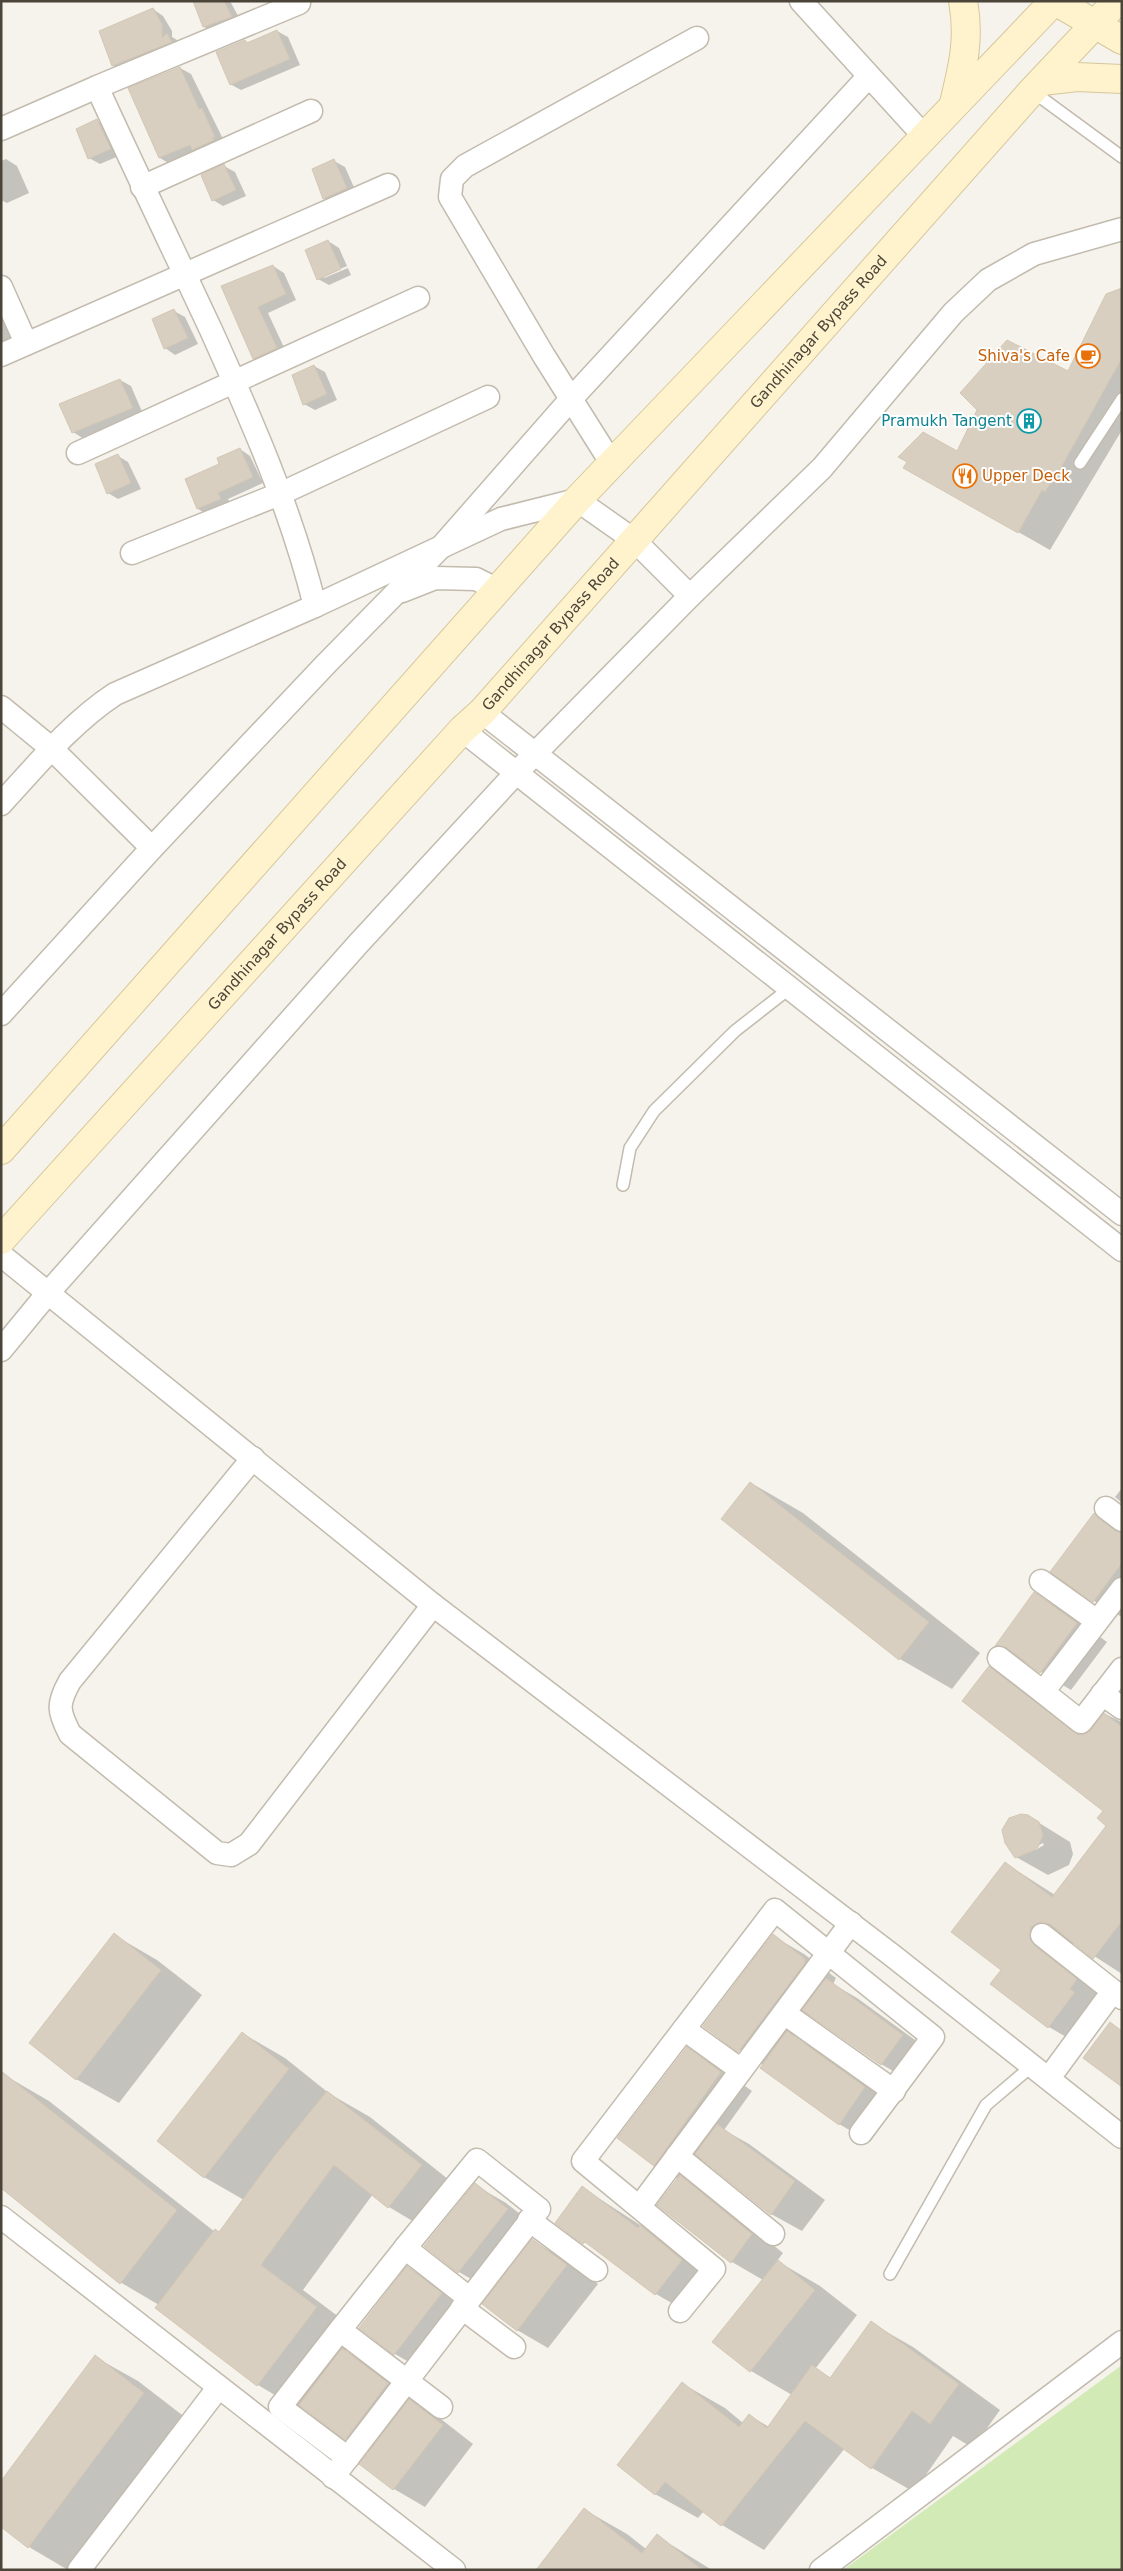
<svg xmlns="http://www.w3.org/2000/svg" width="1123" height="2571" viewBox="0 0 1123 2571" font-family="'DejaVu Sans',sans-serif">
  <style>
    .green { fill: #d2eab5 }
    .shadow { fill: #0003; fill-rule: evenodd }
    .building { fill: #d8cfc1; stroke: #d3c7b4 }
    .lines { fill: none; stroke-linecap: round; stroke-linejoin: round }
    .lane-casing { stroke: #c2bbae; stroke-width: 14 }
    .street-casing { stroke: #c2bbae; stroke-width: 25 }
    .secondary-casing { stroke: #d6c79b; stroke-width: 30 }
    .lane { stroke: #fff; stroke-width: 11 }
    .street { stroke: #fff; stroke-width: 22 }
    .secondary { stroke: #fff3cd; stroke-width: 28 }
    .labels { text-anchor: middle; stroke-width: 4; stroke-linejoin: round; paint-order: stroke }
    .street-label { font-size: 15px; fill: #4b4439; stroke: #fff }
    .food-label { font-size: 15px; fill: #c56008; stroke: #fff; text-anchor: end }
    .culture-label { font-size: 15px; fill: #0d838f; stroke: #fff; text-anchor: end }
  </style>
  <rect width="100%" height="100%" fill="#f6f3ec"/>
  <!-- green -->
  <polygon class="green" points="1122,2365 1122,2570 843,2570"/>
  <!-- shadow -->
  <g class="shadow">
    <polygon points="194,1 230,1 242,23 215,33 204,27"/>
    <polygon points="153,9 163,16 172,31 172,37 177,40 182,48 124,72 113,66 101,32"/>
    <polygon points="277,31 288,37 300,65 241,90 230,84 245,41 249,44"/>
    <polygon points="180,68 191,74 225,143 170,164 160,158"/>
    <polygon points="97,121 108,127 121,155 100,164 89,158"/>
    <polygon points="6,159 17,166 29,193 7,203 1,200 1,161"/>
    <polygon points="334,161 345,167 357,194 335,204 324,198"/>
    <polygon points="224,166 235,172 246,196 223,206 213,200"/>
    <path d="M 328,241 L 339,248 L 351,275 L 329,285 L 318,279 ZM 347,266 L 348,268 L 324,278 L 324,276 Z"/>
    <polygon points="273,266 284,273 296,300 268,313 287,354 264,364 254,358 223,287"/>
    <polygon points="1122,290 1122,430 1050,550 905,468 957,453 1068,372"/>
    <polygon points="1,308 16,343 1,349"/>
    <polygon points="174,311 185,317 198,344 175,355 165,348"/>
    <polygon points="314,366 325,372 337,400 315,410 304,404"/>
    <polygon points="120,380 131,386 143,414 84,439 73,432"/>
    <polygon points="240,449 250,456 263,483 228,499 231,505 208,515 198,509 221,465"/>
    <polygon points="118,456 128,462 141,489 118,499 108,493"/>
    <polygon points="751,1483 803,1513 980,1653 952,1689 900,1659 723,1519"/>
    <polygon points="1122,1488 1122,1503 1115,1497"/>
    <polygon points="1094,1515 1122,1531 1122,1617 1094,1601"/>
    <polygon points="1035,1594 1066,1612 1107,1642 1071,1690 996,1645"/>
    <polygon points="990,1668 1026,1689 1085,1736 1105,1714 1122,1722 1122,1974 1074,1943 1067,1948 1113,2001 1105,2010 1110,2014 1085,2048 1049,2027 992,1984 1003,1970 1005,1863 1055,1895 1108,1826 1105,1810"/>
    <path d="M 1028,1816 L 1070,1842 L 1073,1854 L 1069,1865 L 1048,1875 L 1016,1857 ZM 1043,1843 L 1044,1845 L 1035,1850 L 1035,1847 Z"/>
    <polygon points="114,1935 157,1960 202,1995 119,2103 76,2079"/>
    <polygon points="773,1936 804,1954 836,1978 833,1984 857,1998 933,2053 912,2082 881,2064 811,2014 794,2037 818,2051 896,2106 870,2142 839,2124 763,2065 704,2026"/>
    <polygon points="242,2033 285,2058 330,2094 370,2117 463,2191 431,2232 389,2207 373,2194 303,2290 359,2332 345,2351 374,2368 419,2402 417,2405 441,2419 473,2444 425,2507 394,2489 361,2464 370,2452 346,2438 303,2406 300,2410 258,2385 157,2308 159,2305 120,2282 1,2188 1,2083 6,2076 49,2101 215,2232 220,2233 244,2200 204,2177"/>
    <polygon points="687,2049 718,2067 752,2091 724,2130 749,2144 825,2200 802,2231 771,2214 703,2158 687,2181 711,2195 783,2253 777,2261 820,2286 857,2315 815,2369 831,2378 871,2323 913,2347 1000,2410 973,2448 953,2436 914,2492 872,2468 845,2448 764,2550 722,2525 704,2511 698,2518 655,2494 683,2384 725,2408 743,2423 749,2415 769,2427 792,2395 751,2371 714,2342 763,2280 732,2262 659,2205 678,2179 654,2165"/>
    <polygon points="475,2185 506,2203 538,2228 490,2290 459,2272"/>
    <polygon points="583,2188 671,2245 712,2278 687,2312 656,2294 605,2255 556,2222"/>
    <polygon points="533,2241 564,2259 598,2284 548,2348 517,2330"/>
    <polygon points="408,2268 439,2286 472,2312 426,2372 395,2354"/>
    <polygon points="95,2357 138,2381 186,2418 68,2570 29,2547 1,2526"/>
    <polygon points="585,2510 627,2534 646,2549 657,2536 712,2570 537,2570"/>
  </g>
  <!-- building -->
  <g class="building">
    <polygon points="193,1 224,1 232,17 203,27"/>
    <polygon points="153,8 162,24 162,38 167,33 172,42 112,66 99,31"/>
    <polygon points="277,30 290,59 230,85 216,52 245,40 247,43"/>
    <polygon points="180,67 199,109 202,108 215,137 212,138 214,140 192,150 190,145 159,158 128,88"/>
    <polygon points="97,119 111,149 88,159 76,129"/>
    <polygon points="334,159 347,188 323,199 312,169"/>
    <polygon points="224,164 236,190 212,201 201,175"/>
    <polygon points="328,240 341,269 317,280 305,250"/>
    <polygon points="273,265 286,294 258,307 277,348 253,359 221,286"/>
    <polygon points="1122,288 1122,358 1062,466 1045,492 1042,490 1018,533 903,468 907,462 898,457 923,432 957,451 977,410 960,393 1007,340 1068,371 1106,294"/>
    <polygon points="174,309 188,338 164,349 152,319"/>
    <polygon points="314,365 327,394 303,405 292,375"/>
    <polygon points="120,379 133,408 72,433 59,404"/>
    <polygon points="240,448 253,477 218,493 221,499 197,509 185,479 219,464 217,458"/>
    <polygon points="118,454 131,483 107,494 95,464"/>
    <polygon points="750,1482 929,1622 899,1660 721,1519"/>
    <polygon points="1094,1513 1114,1530 1122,1533 1122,1563 1093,1602 1050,1572"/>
    <polygon points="1034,1592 1077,1623 1040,1673 1007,1648 995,1646"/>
    <polygon points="989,1666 1078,1735 1091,1730 1104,1713 1122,1727 1122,1921 1093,1959 1050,1924 1038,1923 1031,1927 1030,1939 1034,1945 1077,1979 1070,1989 1075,1992 1048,2028 990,1984 1001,1970 951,1932 1005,1862 1052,1897 1106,1826 1097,1818 1103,1811 962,1701"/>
    <polygon points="1021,1814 1028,1815 1039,1822 1043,1835 1038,1847 1033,1851 1015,1858 1005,1843 1002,1830 1009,1818"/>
    <polygon points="114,1933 161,1970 76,2080 29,2043"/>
    <polygon points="773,1934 805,1959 805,1963 738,2052 703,2026"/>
    <polygon points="826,1978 903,2035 881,2065 802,2010"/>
    <polygon points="1110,2022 1122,2031 1122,2087 1083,2058"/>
    <polygon points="787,2031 865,2087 839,2125 760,2068"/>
    <polygon points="242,2032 289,2069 204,2178 157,2141"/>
    <polygon points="687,2047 721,2072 654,2166 617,2138"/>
    <polygon points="1,2071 177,2210 120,2284 1,2188"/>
    <polygon points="327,2091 422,2165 388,2208 334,2165 261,2265 317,2307 257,2386 155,2308 215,2229 219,2232 276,2154"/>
    <polygon points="717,2124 795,2181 771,2215 695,2154"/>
    <polygon points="680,2175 752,2234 731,2263 657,2205"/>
    <polygon points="475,2183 508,2209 458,2273 424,2246"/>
    <polygon points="582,2186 638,2228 640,2225 682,2260 655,2295 585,2242 583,2244 555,2223"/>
    <polygon points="532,2239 567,2265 517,2331 482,2304"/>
    <polygon points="778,2260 815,2290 750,2372 712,2342"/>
    <polygon points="407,2266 442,2293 394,2355 359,2328"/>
    <polygon points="871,2321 959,2384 930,2424 912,2411 871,2469 805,2421 721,2526 665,2482 655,2495 617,2465 682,2382 739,2427 749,2414 767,2428 812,2365 830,2378"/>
    <polygon points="342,2348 388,2383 345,2440 299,2405"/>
    <polygon points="95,2355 144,2393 28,2548 1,2527 1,2481"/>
    <polygon points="409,2399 443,2425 393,2490 359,2464"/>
    <polygon points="584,2508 642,2553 657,2534 702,2570 536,2570"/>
  </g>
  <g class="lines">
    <!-- lane casing -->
    <g class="lane-casing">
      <g id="lane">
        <polyline points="1032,91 1122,157"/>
        <polyline points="1080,463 1122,399"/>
        <polyline points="623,1185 630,1148 654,1111 735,1031 790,988"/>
        <polyline points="890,2274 986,2105 1033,2065"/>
      </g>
    </g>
    <!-- street casing -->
    <g class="street-casing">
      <g id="street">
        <polyline points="801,1 924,136"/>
        <polyline points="97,87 299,3"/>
        <path d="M 1,129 L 97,87 C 134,168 173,249 211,330 C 252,421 291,509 315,606"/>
        <polyline points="142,187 311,111"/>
        <polyline points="1,287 26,343"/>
        <polyline points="1,355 388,185"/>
        <polyline points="78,453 418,298"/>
        <polyline points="612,464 544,356 450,197 452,179 465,166 697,38"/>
        <polyline points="132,553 282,493 488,397"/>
        <polyline points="402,591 435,578 476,579 498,590"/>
        <polyline points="1,707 51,748 152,848"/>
        <polyline points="482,712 1122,1214"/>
        <polyline points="462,730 1122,1250"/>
        <path d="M 1,804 C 37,765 71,723 115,694 L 315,606 L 501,519 L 577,500 L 634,540 L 690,596"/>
        <polyline points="1,1014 152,848 326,664 442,546 571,399 869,76"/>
        <polyline points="1,1255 433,1605 893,1956 1122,2137"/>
        <polyline points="1,1350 48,1293 358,944 516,773 690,596 822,468 953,313 988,280 1034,254 1122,229"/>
        <path d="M 253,1458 L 70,1681 C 57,1704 58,1711 70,1734 L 217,1853 L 231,1855 L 249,1844 L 433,1605"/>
        <polyline points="1106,1508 1122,1520"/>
        <polyline points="1041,1581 1097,1621"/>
        <polyline points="1122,1589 1043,1692 1081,1722 1122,1669"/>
        <polyline points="999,1658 1043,1692"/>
        <polyline points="1102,1694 1122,1708"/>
        <polyline points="1042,1935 1122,1998"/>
        <polyline points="784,2013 894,2091"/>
        <polyline points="684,2029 741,2070"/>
        <polyline points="1049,2078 1113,1991"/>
        <polyline points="677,2156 773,2234"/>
        <polyline points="640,2206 851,1923"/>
        <polyline points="1,2217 454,2570"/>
        <polyline points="529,2220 596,2270"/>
        <polyline points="405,2248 340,2330 441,2407"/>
        <polyline points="462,2308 514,2347"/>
        <polyline points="680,2311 714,2269 583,2161 775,1910 933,2037 861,2133"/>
        <polyline points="340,2330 280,2407 348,2458"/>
        <polyline points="333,2477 539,2209 477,2160 405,2248 469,2298"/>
        <polyline points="79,2570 218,2388"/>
        <polyline points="821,2570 1122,2342"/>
      </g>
    </g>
    <!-- secondary casing -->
    <g class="secondary-casing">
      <g id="secondary">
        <polyline points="1055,1 1122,40"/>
        <polyline points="1042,81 1077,77 1122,79"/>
        <path d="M 954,103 C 963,66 970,39 963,1"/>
        <polyline points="1,1150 577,500 1054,1"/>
        <path id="s1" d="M 1,1240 L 462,730 L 482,712 L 1032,91 L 1117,1"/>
      </g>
    </g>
    <!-- lane -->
    <use href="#lane" class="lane"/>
    <!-- street -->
    <use href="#street" class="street"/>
    <!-- secondary -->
    <use href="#secondary" class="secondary"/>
  </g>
  <!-- icons -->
  <defs>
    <g id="cafe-ring" transform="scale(1.25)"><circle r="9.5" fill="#fff" stroke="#e8710a" stroke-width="1.5"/><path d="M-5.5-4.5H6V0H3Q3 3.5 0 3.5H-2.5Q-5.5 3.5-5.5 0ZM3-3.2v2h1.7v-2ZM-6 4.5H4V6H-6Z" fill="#e8710a"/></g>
    <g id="building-ring" transform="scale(1.25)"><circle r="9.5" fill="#fff" stroke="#0f9aa8" stroke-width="1.5"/><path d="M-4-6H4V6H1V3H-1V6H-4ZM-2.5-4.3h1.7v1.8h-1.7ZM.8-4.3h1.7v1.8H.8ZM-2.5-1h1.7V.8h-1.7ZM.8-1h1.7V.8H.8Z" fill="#0f9aa8"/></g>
    <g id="restaurant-ring" transform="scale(1.25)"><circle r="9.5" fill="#fff" stroke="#e8710a" stroke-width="1.5"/><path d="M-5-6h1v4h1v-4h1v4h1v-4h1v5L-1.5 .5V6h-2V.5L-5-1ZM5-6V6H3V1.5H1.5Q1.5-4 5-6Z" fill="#e8710a"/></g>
  </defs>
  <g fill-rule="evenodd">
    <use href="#cafe-ring" x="1088" y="356"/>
    <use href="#building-ring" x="1029" y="421"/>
    <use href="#restaurant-ring" x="965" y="476"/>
  </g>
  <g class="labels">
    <!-- street labels -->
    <g class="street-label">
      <text dy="5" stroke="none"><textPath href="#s1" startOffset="1222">Gandhinagar Bypass Road</textPath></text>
      <text dy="5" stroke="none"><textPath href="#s1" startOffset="818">Gandhinagar Bypass Road</textPath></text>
      <text dy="5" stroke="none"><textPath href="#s1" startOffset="412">Gandhinagar Bypass Road</textPath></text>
    </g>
    <!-- food labels -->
    <g class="food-label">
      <text x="1070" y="361">Shiva's Cafe</text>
      <text x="982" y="481" text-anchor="start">Upper Deck</text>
    </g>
    <!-- culture labels -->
    <g class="culture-label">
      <text x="1012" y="426">Pramukh Tangent</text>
    </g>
  </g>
  <!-- border -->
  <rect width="1123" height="2571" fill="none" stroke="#4b4439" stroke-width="5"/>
</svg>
